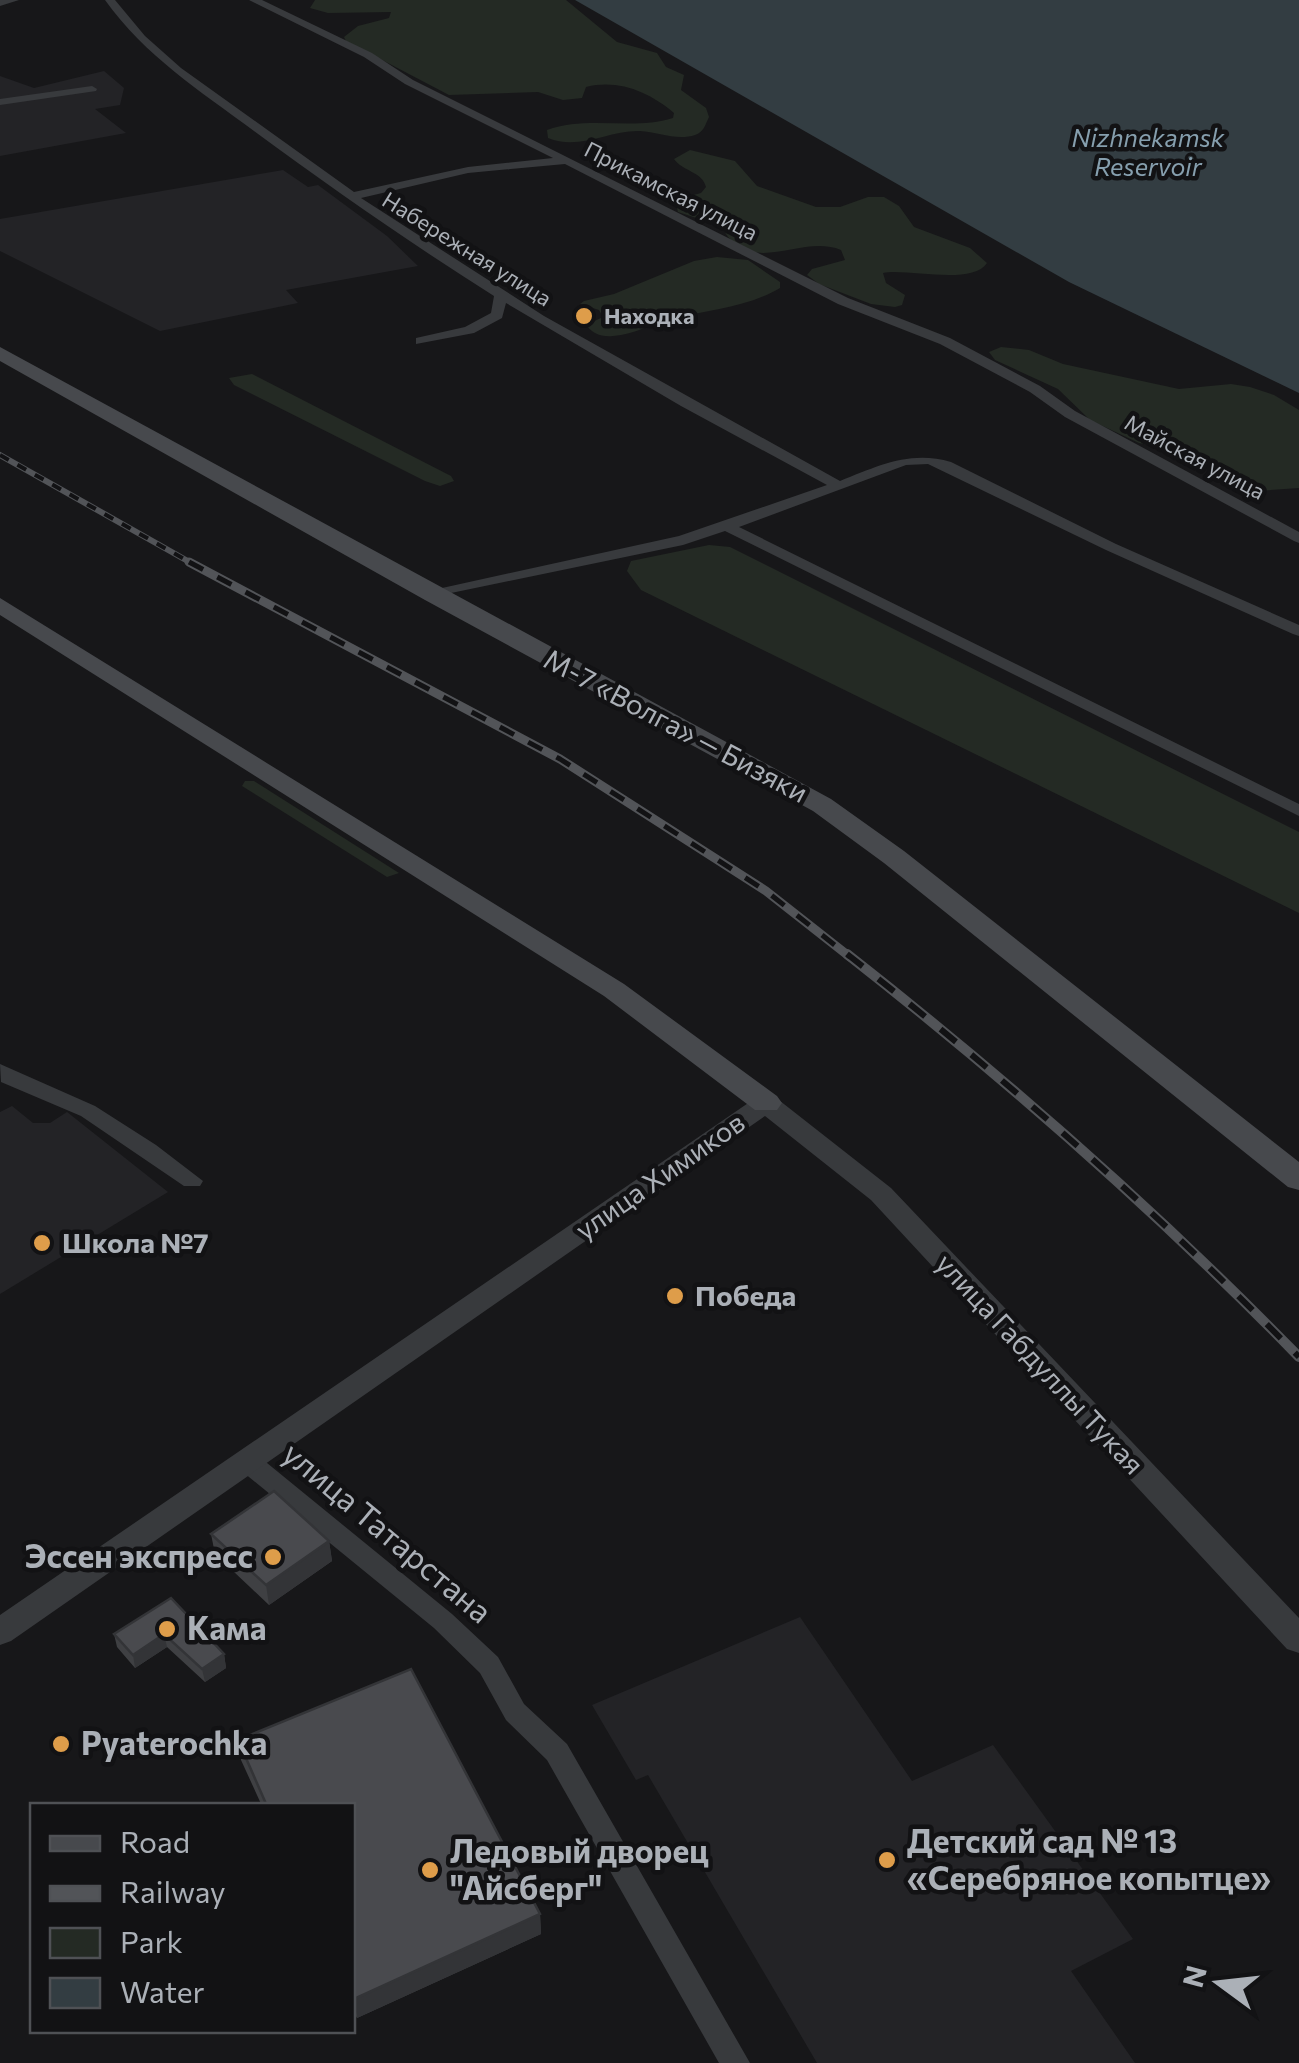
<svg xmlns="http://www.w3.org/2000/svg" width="1299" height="2063" viewBox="0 0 1299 2063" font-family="Commissioner,sans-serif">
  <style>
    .built { fill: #232326 }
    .green { fill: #242a24 }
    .water { fill: #333d42 }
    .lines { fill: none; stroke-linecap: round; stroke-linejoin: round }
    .minor { fill: #383a3d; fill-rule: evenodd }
    .tertiary { fill: #383a3d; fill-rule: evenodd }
    .secondary { fill: #47494d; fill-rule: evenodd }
    .rail-far2-casing { stroke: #525458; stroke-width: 6 }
    .rail-far1-casing { stroke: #525458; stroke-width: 9 }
    .rail-casing { stroke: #525458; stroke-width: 10 }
    .rail-far2 { stroke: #121214; stroke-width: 4; stroke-dasharray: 10; stroke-linecap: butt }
    .rail-far1 { stroke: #121214; stroke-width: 5; stroke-dasharray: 16; stroke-linecap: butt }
    .rail { stroke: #121214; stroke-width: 6; stroke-dasharray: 20; stroke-linecap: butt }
    .wall { fill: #3f4043 }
    .shaded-wall { fill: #333437 }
    .building { fill: #494a4e; stroke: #333437; stroke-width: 2.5 }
    .poi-dot { fill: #de9d4a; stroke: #121214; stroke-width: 4 }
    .labels { text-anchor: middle; stroke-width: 9; stroke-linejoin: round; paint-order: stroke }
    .far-street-label { font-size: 22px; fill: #abb0b7; stroke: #121214 }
    .far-poi-label { font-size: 22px; font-weight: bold; fill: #abb0b7; stroke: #121214; text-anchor: start }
    .far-water-label { font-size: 25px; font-style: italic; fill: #869fae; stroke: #121214 }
    .street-label { font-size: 28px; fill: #abb0b7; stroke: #121214 }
    .poi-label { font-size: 28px; font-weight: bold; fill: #abb0b7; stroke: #121214; text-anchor: start }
    .near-street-label { font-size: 32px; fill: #abb0b7; stroke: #121214 }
    .near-poi-label { font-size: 32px; font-weight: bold; fill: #abb0b7; stroke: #121214; text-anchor: start }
  </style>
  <rect width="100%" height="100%" fill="#171719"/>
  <!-- built -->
  <g class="built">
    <polygon points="104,71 124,88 120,105 95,109 126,133 0,156 0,76 34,88"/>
    <polygon points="283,170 308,187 318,185 387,236 418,266 286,290 298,303 160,331 0,251 0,219"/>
    <polygon points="12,1106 33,1123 50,1123 67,1112 168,1192 0,1294 0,1112"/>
    <polygon points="800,1617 912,1781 993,1745 1133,1939 1071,1971 1135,2063 817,2063 648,1775 636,1780 592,1705"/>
  </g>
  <!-- green -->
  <g class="green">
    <path d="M 315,0 L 566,0 L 617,42 L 657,53 L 666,67 L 684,75 L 681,90 L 706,108 L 709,117 C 705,125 704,132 695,135 C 677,141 658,132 640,131 C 608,130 580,151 548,138 L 547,130 C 588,115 633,131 673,118 L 674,113 C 649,92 619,79 586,87 L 582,98 L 563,100 L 538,92 L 449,95 L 346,41 L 344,37 L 358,26 L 389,18 L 391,12 L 328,13 L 310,8 Z"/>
    <path d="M 690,150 L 735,161 L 757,186 L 816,207 L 840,207 L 868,197 L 884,197 L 899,206 L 914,227 L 970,248 L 987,263 C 972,286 907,268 883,273 L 886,283 L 905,295 L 902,305 L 895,307 L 871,304 L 819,284 L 807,275 L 812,269 L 845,260 L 841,250 C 800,233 750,280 721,226 L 678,212 L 675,200 L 701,193 L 706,187 C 702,171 683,172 674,159 Z"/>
    <path d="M 717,257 L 748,260 L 780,282 L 780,288 C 748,307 709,310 674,318 C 653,322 635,335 613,336 C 601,337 593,334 586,325 L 603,317 L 599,310 L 580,304 L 584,301 L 614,294 L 694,261 Z"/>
    <polygon points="1001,347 1029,350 1063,364 1179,389 1231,384 1250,387 1274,395 1299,410 1299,488 1243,492 1225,487 1196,455 1139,443 1090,420 1058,389 995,360 989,352"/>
    <polygon points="252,374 451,476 454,481 440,486 425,481 234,385 229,378"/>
    <polygon points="709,545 730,547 1299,832 1299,913 641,590 627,571 631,561"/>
    <polygon points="245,781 254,781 399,873 387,877 242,786"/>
  </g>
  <!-- water -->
  <polygon class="water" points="575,0 1299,0 1299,393 1069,282"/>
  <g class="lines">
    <!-- minor -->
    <g class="minor">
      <polygon points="0,0 19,0 0,6"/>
      <path d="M 105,0 L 115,0 L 145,36 L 181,68 L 354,192 L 468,167 L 553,158 L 405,84 L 364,57 L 249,0 L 262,0 L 372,53 L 413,80 L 848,298 L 950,338 L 1040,386 L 1075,411 L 1299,532 L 1299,543 L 1294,541 L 1065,417 L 1030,392 L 940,344 L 838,304 L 565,164 L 468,173 L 361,198 L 544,316 L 840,481 C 878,466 910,450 951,462 L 1116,544 L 1299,625 L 1299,636 L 1293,634 L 1106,550 L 928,464 L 906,465 L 739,527 L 1299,804 L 1299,816 L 725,531 L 683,545 L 427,598 L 427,592 L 433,590 L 679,536 L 827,485 L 681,406 L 506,303 L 502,318 L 474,333 L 416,344 L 416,338 L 465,327 L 491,313 L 494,296 C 410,243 333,189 254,131 C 200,91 145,56 105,0 Z"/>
      <polygon points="92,86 97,89 96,91 0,105 0,99"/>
      <polygon points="0,1064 95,1106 156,1145 203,1181 200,1186 184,1186 81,1116 1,1082"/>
      <polygon points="247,1452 256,1454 452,1614 498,1657 524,1704 567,1744 750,2063 719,2063 547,1760 506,1720 480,1673 434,1628 238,1468 235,1461 238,1454"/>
    </g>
    <!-- tertiary -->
    <polygon class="tertiary" points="766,1095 775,1097 891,1188 1299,1618 1299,1653 1287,1649 871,1200 765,1116 11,1641 0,1645 0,1615 757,1097"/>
    <!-- secondary -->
    <g class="secondary">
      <polygon points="0,347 831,799 904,851 1299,1162 1299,1190 1288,1187 884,863 813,811 425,600 0,361"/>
      <polygon points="0,598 624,984 777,1096 782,1103 777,1110 755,1110 604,996 0,615"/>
    </g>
    <!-- rail-far2 casing -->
    <g class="rail-far2-casing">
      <polyline id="rail-far2" points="0,455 193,564"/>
    </g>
    <!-- rail-far1 casing -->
    <g class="rail-far1-casing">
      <polyline id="rail-far1" points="189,562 560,759 766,891 850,957"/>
    </g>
    <!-- rail casing -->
    <g class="rail-casing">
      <path id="rail" d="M 847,954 C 1005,1078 1159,1213 1299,1357"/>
    </g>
    <!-- rail-far2 -->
    <use href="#rail-far2" class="rail-far2"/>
    <!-- rail-far1 -->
    <use href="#rail-far1" class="rail-far1"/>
    <!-- rail -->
    <use href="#rail" class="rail"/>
  </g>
  <!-- wall -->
  <g class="wall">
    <polygon points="211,1534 329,1541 332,1561 269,1605 215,1554"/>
    <polygon points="171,1598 224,1654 226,1668 205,1682 167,1647 135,1668 117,1647 114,1634"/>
    <polygon points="411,1669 540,1914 541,1934 357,2018 352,2008 352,1806 262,1806 241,1760 238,1740"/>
  </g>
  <!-- shaded-wall -->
  <g class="shaded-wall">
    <polygon points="329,1541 332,1561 269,1605 266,1585"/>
    <polygon points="164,1634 167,1647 135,1668 133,1655"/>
    <polygon points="224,1654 226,1668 205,1682 202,1669"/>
    <polygon points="540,1914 541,1934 357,2018 354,1999"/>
  </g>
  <!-- building -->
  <g class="building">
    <polygon points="274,1491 329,1541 266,1585 211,1534"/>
    <polygon points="171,1598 224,1654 202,1669 164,1634 133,1655 114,1634"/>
    <polygon points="411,1669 540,1914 354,1999 352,1995 352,1806 267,1806 238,1740"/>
  </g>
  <!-- markers -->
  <g class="poi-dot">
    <circle cx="584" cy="316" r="10"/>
    <circle cx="42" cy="1243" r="10"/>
    <circle cx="675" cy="1296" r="10"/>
    <circle cx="273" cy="1557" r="10"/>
    <circle cx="167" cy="1629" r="10"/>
    <circle cx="61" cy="1744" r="10"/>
    <circle cx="887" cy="1860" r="10"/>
    <circle cx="430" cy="1870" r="10"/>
  </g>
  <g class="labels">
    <!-- far-street labels -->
    <g class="far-street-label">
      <text transform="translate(671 191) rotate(27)" y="8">Прикамская улица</text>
      <text transform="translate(467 249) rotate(32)" y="8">Набережная улица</text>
      <text transform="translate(1195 457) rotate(28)" y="8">Майская улица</text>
    </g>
    <!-- far-poi labels -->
    <g class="far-poi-label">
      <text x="604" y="324">Находка</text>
    </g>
    <!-- far-water labels -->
    <g class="far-water-label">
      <text x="1148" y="147">Nizhnekamsk<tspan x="1148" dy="29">Reservoir</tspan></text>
    </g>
    <!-- street labels -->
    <g class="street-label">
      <text transform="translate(676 726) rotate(28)" y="10">М-7 «Волга» — Бизяки</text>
      <text transform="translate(660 1176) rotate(-35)" y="10">улица Химиков</text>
      <text transform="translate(1040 1364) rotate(47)" y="10">улица Габдуллы Тукая</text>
    </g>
    <!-- poi labels -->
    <g class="poi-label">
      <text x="62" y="1253">Школа №7</text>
      <text x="695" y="1306">Победа</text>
    </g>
    <!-- near-street labels -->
    <g class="near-street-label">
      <text transform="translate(387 1533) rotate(40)" y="11">улица Татарстана</text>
    </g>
    <!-- near-poi labels -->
    <g class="near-poi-label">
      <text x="253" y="1568" text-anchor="end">Эссен экспресс</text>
      <text x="187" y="1640">Кама</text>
      <text x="81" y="1755">Pyaterochka</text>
      <text x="907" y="1853">Детский сад № 13<tspan x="907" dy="37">«Серебряное копытце»</tspan></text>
      <text x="450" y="1863">Ледовый дворец<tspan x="450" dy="37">"Айсберг"</tspan></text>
    </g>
  </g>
  <!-- legend -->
  <rect x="30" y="1803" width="325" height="230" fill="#121214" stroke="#4f5155" stroke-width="2.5"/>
  <rect x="50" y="1836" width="50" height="15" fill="#47494d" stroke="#4f5155" stroke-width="2.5"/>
  <text x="120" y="1853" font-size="30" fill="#abb0b7">Road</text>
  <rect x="50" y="1886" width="50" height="15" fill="#525458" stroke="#4f5155" stroke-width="2.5"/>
  <text x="120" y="1903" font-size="30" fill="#abb0b7">Railway</text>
  <rect x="50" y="1928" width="50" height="30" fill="#242a24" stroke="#4f5155" stroke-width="2.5"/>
  <text x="120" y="1953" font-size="30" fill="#abb0b7">Park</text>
  <rect x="50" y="1978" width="50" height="30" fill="#333d42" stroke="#4f5155" stroke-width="2.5"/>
  <text x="120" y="2003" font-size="30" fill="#abb0b7">Water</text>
  <!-- north arrow -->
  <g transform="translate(1219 1983) rotate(285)" stroke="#121214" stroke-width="8" paint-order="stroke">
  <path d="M0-8L18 38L0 25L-18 38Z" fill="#abb0b7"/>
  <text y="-15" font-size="28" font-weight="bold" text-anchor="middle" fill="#abb0b7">N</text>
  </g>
</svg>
